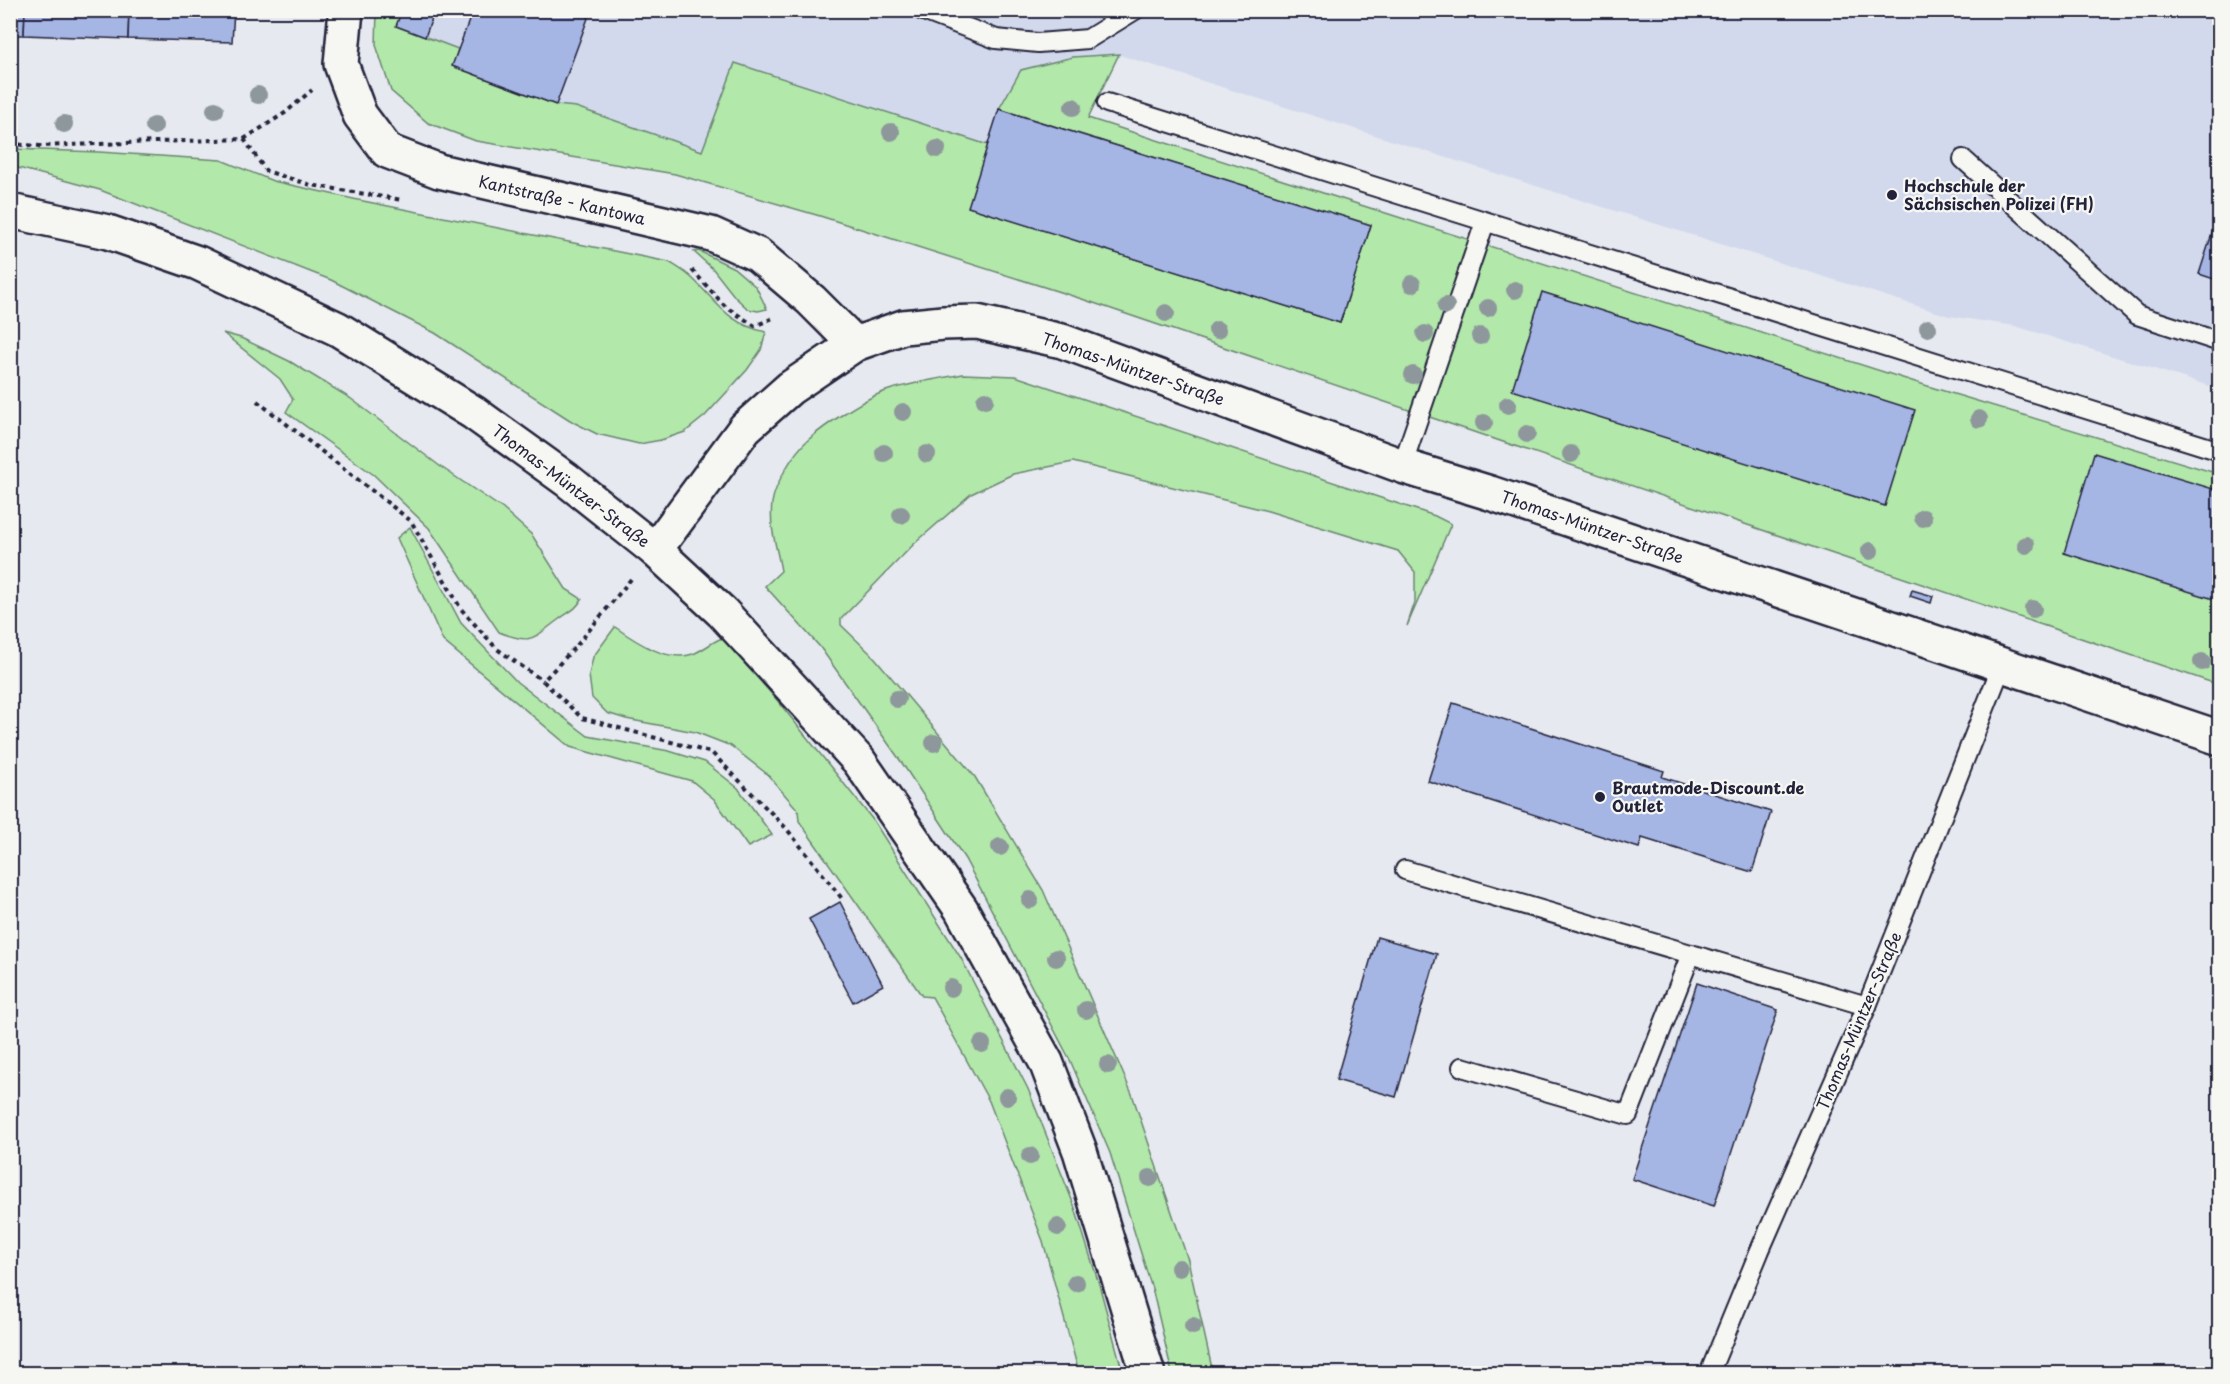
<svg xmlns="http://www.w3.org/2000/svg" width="2230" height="1384" viewBox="0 0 2230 1384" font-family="'Playpen Sans',sans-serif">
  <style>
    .built { fill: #d2d9ec }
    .green { fill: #b2e8aa; stroke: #6a8572; stroke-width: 1.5 }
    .building { fill: #a5b5e4; stroke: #22223b; stroke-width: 1.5 }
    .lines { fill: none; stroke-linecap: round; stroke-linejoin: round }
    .lane-casing { stroke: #22223b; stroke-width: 22 }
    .street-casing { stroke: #22223b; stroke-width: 38 }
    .secondary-casing { stroke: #22223b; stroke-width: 38 }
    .primary-casing { stroke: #22223b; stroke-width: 38 }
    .path { stroke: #22223b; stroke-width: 4; stroke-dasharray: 4.5 4.5; stroke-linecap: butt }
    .lane { stroke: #f6f6f2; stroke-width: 18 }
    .street { stroke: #f6f6f2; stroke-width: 33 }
    .secondary { stroke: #f6f6f2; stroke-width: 33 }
    .primary { stroke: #f6f6f2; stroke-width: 33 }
    .tree { fill: #8e979b }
    .poi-dot { fill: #22223b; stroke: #f6f6f2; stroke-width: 2 }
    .labels { text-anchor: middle; stroke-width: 4.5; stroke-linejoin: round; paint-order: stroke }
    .poi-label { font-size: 16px; font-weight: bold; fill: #22223b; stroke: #f6f6f2; text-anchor: start }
    .street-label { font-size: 16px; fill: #22223b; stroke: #f6f6f2 }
  </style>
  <rect width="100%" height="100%" fill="#e6e9ef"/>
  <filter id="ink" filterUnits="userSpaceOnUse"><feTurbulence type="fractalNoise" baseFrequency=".0167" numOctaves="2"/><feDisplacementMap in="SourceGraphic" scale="12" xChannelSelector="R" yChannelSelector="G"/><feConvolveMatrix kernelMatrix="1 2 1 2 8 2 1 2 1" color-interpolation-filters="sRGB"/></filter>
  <g filter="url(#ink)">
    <!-- built -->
    <polygon class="built" points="377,10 2219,11 2219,389 2015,326 1949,316 1120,55 1080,76 1042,123 999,110 988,145 872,107 820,216 675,174 476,141 428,123 391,91 376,45"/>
    <!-- green -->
    <g class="green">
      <polygon points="377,11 402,11 397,26 458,49 453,66 556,105 576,107 702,151 735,63 988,145 969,207 1340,323 1371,225 999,109 1021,70 1073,57 1119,54 1088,118 1934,388 2219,474 2219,685 1082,299 820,216 675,174 476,141 428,123 391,91 376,45"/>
      <path d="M 11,149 L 99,152 L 221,160 L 273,181 L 358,200 L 669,262 C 677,267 686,272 693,279 C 719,304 727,323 766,332 L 761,350 L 747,370 L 705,416 L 685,432 L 661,440 L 639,444 L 597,434 L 573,422 L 435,333 L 331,280 L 100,190 L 11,166 Z"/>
      <polygon points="699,251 734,268 756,287 767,309 758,311 748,309 735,297 713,269 694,252"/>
      <path d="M 223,333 L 241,338 L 289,361 L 350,398 L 441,467 L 503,509 L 532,535 L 566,589 L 582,599 C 574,612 569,611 558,620 C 532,639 532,645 499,632 L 429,528 L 374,475 L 286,412 L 293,399 L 280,379 Z"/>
      <path d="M 963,374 L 1015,376 L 1435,516 L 1451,524 L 1407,626 L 1415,602 L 1415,572 L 1398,551 L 1268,511 L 1073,462 L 1013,474 L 971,494 L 914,544 L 841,619 L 841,625 L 875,658 L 975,777 L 1043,890 L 1132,1094 L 1188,1260 L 1213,1373 L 1172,1373 L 1153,1292 L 1110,1153 L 1070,1060 L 965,859 L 902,763 L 820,647 L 765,586 L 781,571 C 777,546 769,529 772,503 C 775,484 793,453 808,440 C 825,425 865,398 886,391 C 911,383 937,379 963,374 Z"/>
      <polygon points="410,527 461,623 517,682 588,736 669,751 705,762 738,788 772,835 748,847 714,799 692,781 570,747 443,641 397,538"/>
      <path d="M 615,627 C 635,641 667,663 693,654 C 703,650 712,642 722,638 L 777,700 L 873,820 L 961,958 L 1028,1089 L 1074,1205 L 1099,1284 L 1123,1373 L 1079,1373 L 1043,1241 L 989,1101 L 932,997 L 922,996 L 799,821 L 798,810 L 767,774 L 731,746 L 695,732 L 626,719 L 607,713 L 592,698 L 589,675 L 593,657 Z"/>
    </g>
    <!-- building -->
    <g class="building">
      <polygon points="10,10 25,10 24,35 10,35"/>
      <polygon points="25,10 129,10 128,39 24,35"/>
      <polygon points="129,10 234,10 232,42 128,39"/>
      <polygon points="402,10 435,10 425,37 396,26"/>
      <polygon points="473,10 591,10 556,105 452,66"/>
      <polygon points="999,109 1371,225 1340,323 968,207"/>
      <polygon points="2220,209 2220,281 2199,274"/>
      <polygon points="1542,292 1915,410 1885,506 1512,390"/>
      <polygon points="2094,453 2220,491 2220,601 2064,553"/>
      <polygon points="1912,590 1933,596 1931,603 1910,596"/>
      <polygon points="1453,703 1664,771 1662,777 1771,812 1752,872 1642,838 1639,848 1428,781"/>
      <polygon points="840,902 883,985 853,1002 809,919"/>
      <polygon points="1377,937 1437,954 1396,1097 1336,1080"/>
      <polygon points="1697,983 1778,1010 1714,1206 1632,1179"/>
    </g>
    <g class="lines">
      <!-- lane casing -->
      <g class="lane-casing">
        <g id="lane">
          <polyline points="921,10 996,39 1038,43 1088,39 1135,10"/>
          <polyline points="1107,103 2220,451"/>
          <polyline points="1963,159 2137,315 2220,342"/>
          <polyline points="1402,466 1485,222"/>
          <polyline points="1405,870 1867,1006"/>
          <polyline points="1462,1067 1628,1115 1691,954"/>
          <polyline points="1709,1374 1760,1250 1867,1006 2002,665"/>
        </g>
      </g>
      <!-- street casing -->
      <g class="street-casing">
        <polyline id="street" points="346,10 341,64 360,115 387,151 439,171 711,234 758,255 811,300 855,344"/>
      </g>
      <!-- secondary casing -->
      <g class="secondary-casing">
        <polyline id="secondary" points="655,550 745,428 790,388 855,344 903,327 943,323 977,322 1062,341 1402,466 1490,493 2220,738"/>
      </g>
      <!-- primary casing -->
      <g class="primary-casing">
        <polyline id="primary" points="10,211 108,232 198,263 338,329 474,413 567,480 655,550 722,612 859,761 961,909 1046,1062 1080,1151 1148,1374"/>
      </g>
      <!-- path -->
      <g class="path">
        <polyline points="244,139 285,113 312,90"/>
        <polyline points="10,144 40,146 244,139 266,171 311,185 402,200"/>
        <polyline points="692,270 726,307 755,326 775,317"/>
        <polyline points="257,401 411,521 461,609 497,649 543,681"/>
        <polyline points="631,579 578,644 543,681 582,718 712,753 786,828 844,901"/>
      </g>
      <!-- lane -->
      <use href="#lane" class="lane"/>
      <!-- street -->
      <use href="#street" class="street"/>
      <!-- secondary -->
      <use href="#secondary" class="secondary"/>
      <!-- primary -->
      <use href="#primary" class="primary"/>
    </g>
    <!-- trees -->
    <g class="tree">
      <circle cx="258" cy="95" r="9"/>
      <circle cx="1073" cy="107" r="9"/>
      <circle cx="215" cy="110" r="9"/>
      <circle cx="64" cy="124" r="9"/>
      <circle cx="154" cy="126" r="9"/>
      <circle cx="891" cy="132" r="9"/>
      <circle cx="937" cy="149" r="9"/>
      <circle cx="1412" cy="284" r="9"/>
      <circle cx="1515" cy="290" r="9"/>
      <circle cx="1446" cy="306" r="9"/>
      <circle cx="1488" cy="308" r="9"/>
      <circle cx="1166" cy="313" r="9"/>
      <circle cx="1928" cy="328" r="9"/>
      <circle cx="1217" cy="330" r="9"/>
      <circle cx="1425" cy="334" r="9"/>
      <circle cx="1480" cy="336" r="9"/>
      <circle cx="1413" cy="375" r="9"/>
      <circle cx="985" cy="400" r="9"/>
      <circle cx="1508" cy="405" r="9"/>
      <circle cx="903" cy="412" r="9"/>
      <circle cx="1979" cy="419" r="9"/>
      <circle cx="1484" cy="423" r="9"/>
      <circle cx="1527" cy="434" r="9"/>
      <circle cx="884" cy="453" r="9"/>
      <circle cx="927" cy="454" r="9"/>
      <circle cx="1571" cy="454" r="9"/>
      <circle cx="901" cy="515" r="9"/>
      <circle cx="1923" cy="518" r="9"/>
      <circle cx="2026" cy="545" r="9"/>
      <circle cx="1870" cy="551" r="9"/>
      <circle cx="2033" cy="609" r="9"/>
      <circle cx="2202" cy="662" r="9"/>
      <circle cx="897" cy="699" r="9"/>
      <circle cx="934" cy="743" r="9"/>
      <circle cx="1000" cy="847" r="9"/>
      <circle cx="1030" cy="900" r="9"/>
      <circle cx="1056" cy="958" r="9"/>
      <circle cx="951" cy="988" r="9"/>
      <circle cx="1086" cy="1010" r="9"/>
      <circle cx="982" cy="1044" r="9"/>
      <circle cx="1108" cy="1065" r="9"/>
      <circle cx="1007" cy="1097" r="9"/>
      <circle cx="1030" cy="1156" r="9"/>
      <circle cx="1150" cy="1178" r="9"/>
      <circle cx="1058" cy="1227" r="9"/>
      <circle cx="1179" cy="1268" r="9"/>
      <circle cx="1076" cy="1283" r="9"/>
      <circle cx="1193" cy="1326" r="9"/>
    </g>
  </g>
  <!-- markers -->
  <g class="poi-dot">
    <circle cx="1892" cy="195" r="6"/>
    <circle cx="1600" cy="797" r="6"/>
  </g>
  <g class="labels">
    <!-- poi labels -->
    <g class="poi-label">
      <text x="1904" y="192">Hochschule der<tspan x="1904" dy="18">Sächsischen Polizei (FH)</tspan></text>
      <text x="1612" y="794">Brautmode-Discount.de<tspan x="1612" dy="18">Outlet</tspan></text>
    </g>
    <!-- street labels -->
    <g class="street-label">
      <text transform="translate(562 200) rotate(13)" y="6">Kantstraße - Kantowa</text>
      <text transform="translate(1133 369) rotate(19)" y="6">Thomas-Müntzer-Straße</text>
      <text transform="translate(571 486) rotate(37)" y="6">Thomas-Müntzer-Straße</text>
      <text transform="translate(1592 527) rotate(19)" y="6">Thomas-Müntzer-Straße</text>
      <text transform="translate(1859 1021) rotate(-67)" y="6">Thomas-Müntzer-Straße</text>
    </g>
  </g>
  <!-- margin -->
  <rect width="2230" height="1384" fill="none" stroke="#f6f6f2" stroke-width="36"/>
  <rect x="18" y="18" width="2194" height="1348" fill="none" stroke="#22223b" stroke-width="2" filter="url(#ink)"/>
</svg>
